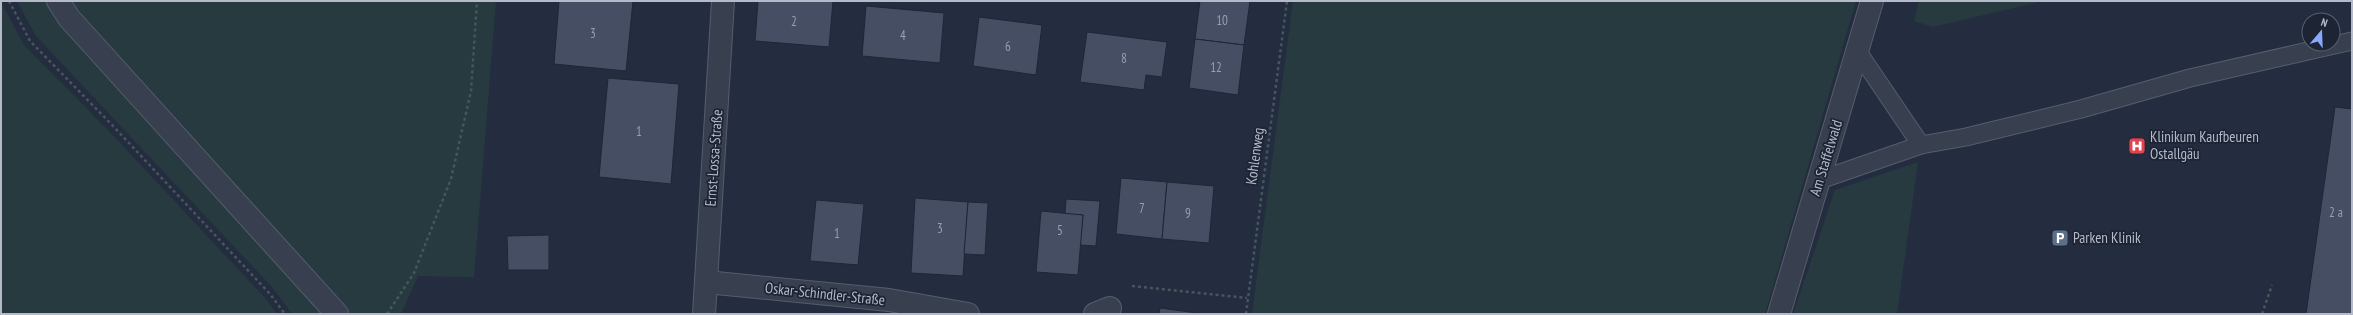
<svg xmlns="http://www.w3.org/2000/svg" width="2353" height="315" viewBox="0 0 2353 315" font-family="'PT Sans Narrow',sans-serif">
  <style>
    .green { fill: #263a40 }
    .building { fill: #454e63; stroke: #1f2636 }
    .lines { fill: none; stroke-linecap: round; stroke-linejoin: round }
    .service-casing { stroke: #565d6d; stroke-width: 19 }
    .minor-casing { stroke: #565d6d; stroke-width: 24 }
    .path { stroke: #44575d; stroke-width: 2.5; stroke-dasharray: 3 3; stroke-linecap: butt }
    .service { stroke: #383f4f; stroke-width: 17 }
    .minor { stroke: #383f4f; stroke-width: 22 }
    .labels { text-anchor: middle; stroke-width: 3.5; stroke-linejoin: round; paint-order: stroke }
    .number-label { font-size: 13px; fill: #989fb0 }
    .poi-label { font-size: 15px; fill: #b4baca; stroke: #1d2434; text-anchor: start }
    .street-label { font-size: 15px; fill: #b4baca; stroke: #1d2434 }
  </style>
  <rect width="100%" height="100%" fill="#242d3f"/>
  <!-- green -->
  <g class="green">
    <polygon points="17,1 46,1 62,26 324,314 292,314 272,287 36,36"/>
    <polygon points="70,1 496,1 474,277 418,276 401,314 350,314 159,106"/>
    <polygon points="1293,1 1856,1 1765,314 1252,314"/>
    <polygon points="1919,1 2043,1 1933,27 1914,21"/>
    <polygon points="1,2 24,45 109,131 265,298 277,314 1,314"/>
    <polygon points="1918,162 1897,314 1793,314 1835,190"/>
  </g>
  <!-- building -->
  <g class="building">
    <polygon points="559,1 633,1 626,71 554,64"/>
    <polygon points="758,1 833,1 829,47 755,41"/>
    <polygon points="1200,1 1250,1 1244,45 1195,39"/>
    <polygon points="866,6 944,13 940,63 862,56"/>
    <polygon points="979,17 1042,25 1036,75 973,66"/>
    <polygon points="1087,32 1167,42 1162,77 1146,75 1144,90 1080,82"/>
    <polygon points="1195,39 1244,45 1238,95 1189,88"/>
    <polygon points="608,78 679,84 671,184 599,177"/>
    <polygon points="2335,107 2352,109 2352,314 2306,314"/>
    <polygon points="1121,178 1167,182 1162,239 1116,234"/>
    <polygon points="1167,182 1214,186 1209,243 1162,239"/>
    <polygon points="915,198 968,202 963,276 911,273"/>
    <polygon points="1066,199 1100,201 1096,246 1080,245 1083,215 1065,214"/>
    <polygon points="816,200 864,204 858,265 810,261"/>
    <polygon points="968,202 988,203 985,255 964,254"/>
    <polygon points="1041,211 1083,215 1078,275 1036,272"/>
    <polygon points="549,235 549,270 508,270 507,236"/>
    <polygon points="1160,308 1204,314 1159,314"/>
  </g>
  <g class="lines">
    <!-- service casing -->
    <g class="service-casing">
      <g id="service">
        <polyline points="1858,52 1921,145"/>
        <polyline points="1820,180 1921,145 1966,137 2081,109 2190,78 2352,41"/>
      </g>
    </g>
    <!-- minor casing -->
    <g class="minor-casing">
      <g id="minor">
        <polyline points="58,1 69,18 337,314"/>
        <polyline points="706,282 889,300 968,314"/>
        <polyline points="704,314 723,1"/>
        <polyline points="1095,314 1110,308"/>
        <polyline points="1779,314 1872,1"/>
      </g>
    </g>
    <!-- path -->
    <g class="path">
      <polyline points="9,1 30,41 114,127 270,294 285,314"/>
      <polyline points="1132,286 1247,298"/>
      <polyline points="387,314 414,273 451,179 471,91 477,1"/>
      <polyline points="1246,314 1287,1"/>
      <polyline points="2262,314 2272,285"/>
    </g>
    <!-- service -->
    <use href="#service" class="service"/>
    <!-- minor -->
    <use href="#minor" class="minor"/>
  </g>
  <!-- icons -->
  <defs>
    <g id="hospital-square" transform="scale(0.9)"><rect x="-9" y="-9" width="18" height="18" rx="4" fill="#e0444e" stroke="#1d2434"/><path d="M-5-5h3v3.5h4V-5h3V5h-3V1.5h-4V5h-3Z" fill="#fff"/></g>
    <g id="parking-square" transform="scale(0.9)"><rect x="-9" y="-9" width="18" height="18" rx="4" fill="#5c6f8a" stroke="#1d2434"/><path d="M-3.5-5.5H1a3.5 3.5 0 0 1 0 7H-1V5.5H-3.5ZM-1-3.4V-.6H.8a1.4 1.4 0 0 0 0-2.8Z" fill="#fff"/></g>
  </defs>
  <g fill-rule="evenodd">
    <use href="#hospital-square" x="2137" y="146"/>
    <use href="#parking-square" x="2060" y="238"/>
  </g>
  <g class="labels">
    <!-- number labels -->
    <g class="number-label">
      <text x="1222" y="25">10</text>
      <text x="794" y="26">2</text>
      <text x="593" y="38">3</text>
      <text x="903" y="40">4</text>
      <text x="1008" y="51">6</text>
      <text x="1124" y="63">8</text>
      <text x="1216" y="72">12</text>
      <text x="639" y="136">1</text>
      <text x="1142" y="213">7</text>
      <text x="2336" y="217">2 a</text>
      <text x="1188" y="218">9</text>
      <text x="940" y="233">3</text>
      <text x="1060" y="235">5</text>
      <text x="837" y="238">1</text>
    </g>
    <!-- poi labels -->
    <g class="poi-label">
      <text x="2150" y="142">Klinikum Kaufbeuren<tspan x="2150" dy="17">Ostallgäu</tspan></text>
      <text x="2073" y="243">Parken Klinik</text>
    </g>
    <!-- street labels -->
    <g class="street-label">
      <text transform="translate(1255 156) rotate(-82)" y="5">Kohlenweg</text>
      <text transform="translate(714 158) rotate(-86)" y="5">Ernst-Lossa-Straße</text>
      <text transform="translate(1826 158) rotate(-73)" y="5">Am Staffelwald</text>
      <text transform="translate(825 294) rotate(6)" y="5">Oskar-Schindler-Straße</text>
    </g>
  </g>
  <!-- border -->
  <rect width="2353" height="315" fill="none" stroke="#b4baca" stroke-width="4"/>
  <!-- north arrow -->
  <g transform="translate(2321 32) rotate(19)"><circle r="19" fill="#1d2434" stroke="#596070"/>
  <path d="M0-3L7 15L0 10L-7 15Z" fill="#89aafa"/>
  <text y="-6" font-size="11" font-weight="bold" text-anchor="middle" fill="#b4baca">N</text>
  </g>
</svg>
